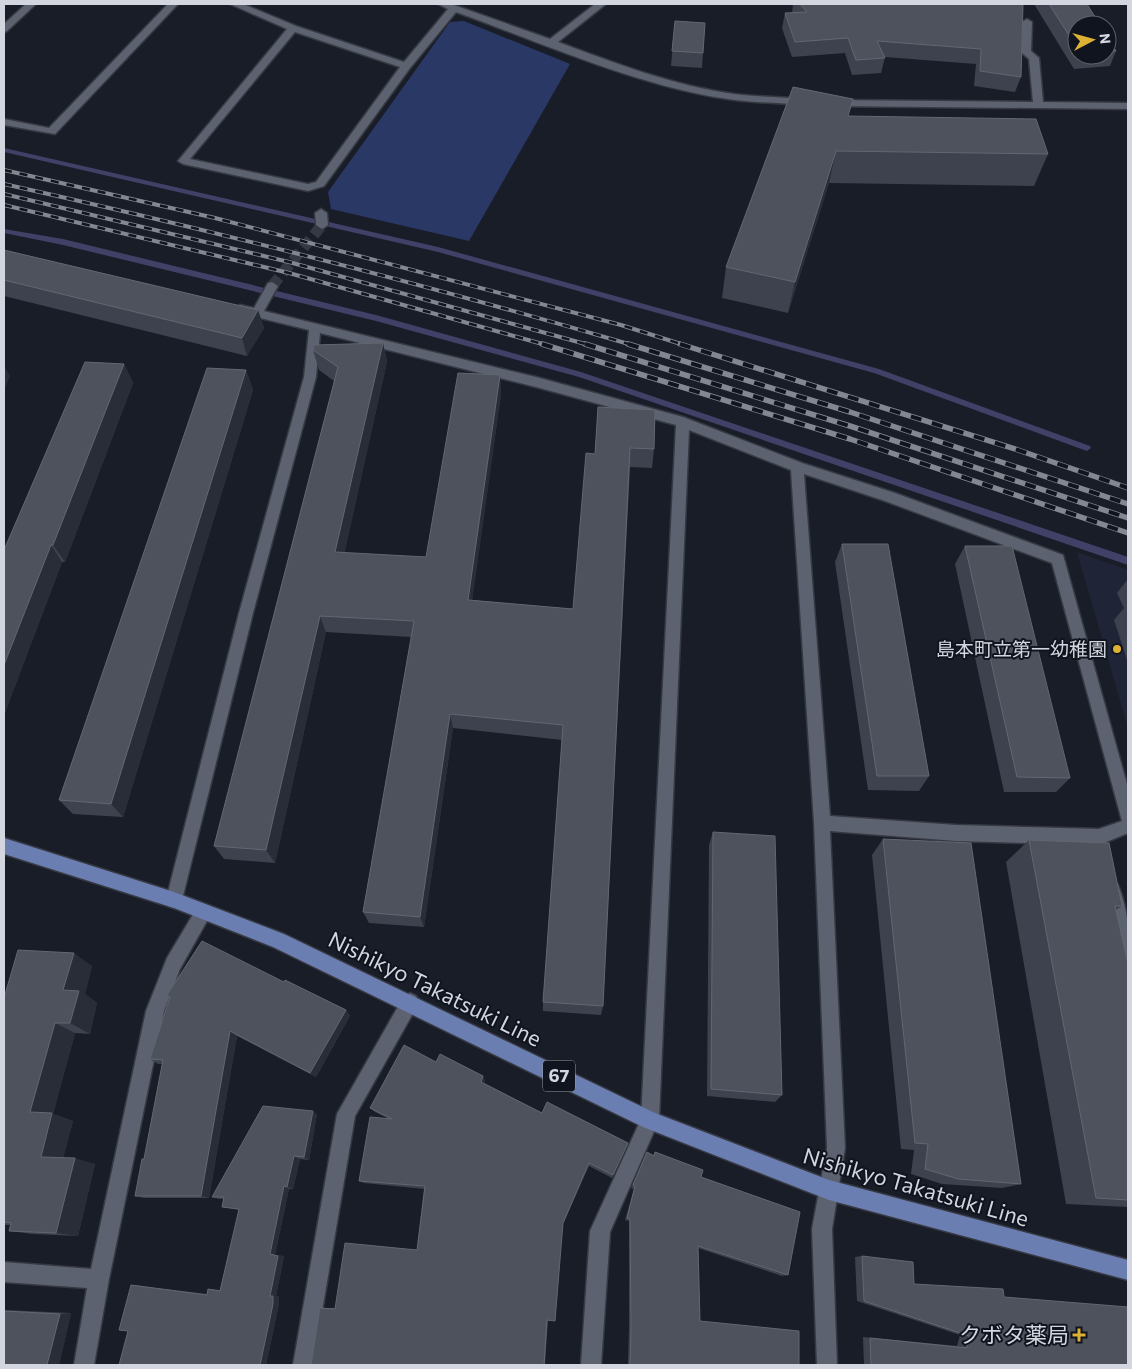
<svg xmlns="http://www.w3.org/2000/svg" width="1132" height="1369" viewBox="0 0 1132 1369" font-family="Commissioner,'Noto Sans JP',sans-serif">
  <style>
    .built { fill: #1f2536 }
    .green { fill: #2a3866 }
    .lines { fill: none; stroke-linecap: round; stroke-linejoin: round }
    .stream { fill: #414067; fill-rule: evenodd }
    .minor-tunnel { stroke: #353943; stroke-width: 11; stroke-dasharray: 11 5.5; stroke-linecap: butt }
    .minor-casing { stroke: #363942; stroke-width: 3 }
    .major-casing { stroke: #363942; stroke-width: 3 }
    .minor { fill: #5c626f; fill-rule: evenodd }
    .major { fill: #6b7eb1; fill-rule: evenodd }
    .rail-far1-casing { stroke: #838790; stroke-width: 4 }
    .rail-casing { stroke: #838790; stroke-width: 5.5 }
    .rail-far1 { stroke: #10141e; stroke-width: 2.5; stroke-dasharray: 8; stroke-linecap: butt }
    .rail { stroke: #10141e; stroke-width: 4; stroke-dasharray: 11; stroke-linecap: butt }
    .wall { fill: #3d424e }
    .shaded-wall { fill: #282d38 }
    .building { fill: #4d525d; stroke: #626772 }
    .poi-dot { fill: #ddb133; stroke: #10141e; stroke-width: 2 }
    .labels { text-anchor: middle; stroke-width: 4; stroke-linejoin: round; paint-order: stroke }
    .shield { fill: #10141e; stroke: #989ca4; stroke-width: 1 }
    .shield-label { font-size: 18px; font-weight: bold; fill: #d3d6de }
    .poi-label { font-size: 19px; fill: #d3d6de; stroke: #10141e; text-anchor: end }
    .near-street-label { font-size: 22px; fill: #d3d6de; stroke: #10141e }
    .near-poi-label { font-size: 22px; fill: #d3d6de; stroke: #10141e; text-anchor: end }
  </style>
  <rect width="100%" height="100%" fill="#191d28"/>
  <!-- built -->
  <polygon class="built" points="1077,552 1128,570 1128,728"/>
  <!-- green -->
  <polygon class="green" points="464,21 570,64 469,241 331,209 328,192 450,22"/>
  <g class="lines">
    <!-- stream -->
    <g class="stream">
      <polygon points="4,148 438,247 879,369 1090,446 1091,448 1087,451 1084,450 874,373 438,252 4,152"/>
      <polygon points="4,229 63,239 376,315 581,372 1128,557 1128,565 579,377 376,321 63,245 4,233"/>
    </g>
    <!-- minor-tunnel -->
    <polyline class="minor-tunnel" points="272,286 322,225"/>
    <!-- minor casing -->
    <g class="minor-casing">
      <g id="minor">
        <polygon points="26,4 36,4 7,31 4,32 4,24"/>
        <polygon points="168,4 178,4 55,134 4,125 4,119 49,128"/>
        <path d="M 230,4 L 243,4 L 296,26 L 404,62 L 448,9 L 438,4 L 451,4 L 550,39 L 595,4 L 606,4 L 558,42 C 615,63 674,86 734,94 C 758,97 783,97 807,99 L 812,102 L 807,105 C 783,103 759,103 735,100 C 645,89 542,43 456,12 L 410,68 L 324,186 L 308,191 L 183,164 L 178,161 L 287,29 ZM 295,32 L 400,67 L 316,182 L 308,184 L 190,159 Z"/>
        <polygon points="1027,19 1032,22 1031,51 1039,58 1043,102 1128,103 1128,109 832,106 827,103 832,100 1033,102 1029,59 1021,52 1022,22"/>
        <polygon points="321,209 327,213 328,225 322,229 316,225 315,213"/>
        <path d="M 272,282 L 278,286 L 264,311 L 536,377 L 683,417 L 802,463 L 895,493 L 1063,555 L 1128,788 L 1128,833 L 1099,845 L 956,841 L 830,831 L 845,1148 L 832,1229 L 837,1365 L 817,1365 L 812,1229 L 827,1148 L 814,823 L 791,470 L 689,430 L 659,1120 L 610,1232 L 601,1365 L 581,1365 L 590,1231 L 641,1119 L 676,425 L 536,387 L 320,333 L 316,377 L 253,613 L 182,900 L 180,906 L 174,908 L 168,906 L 166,900 L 239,613 L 304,377 L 309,330 L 240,313 L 234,309 L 240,305 L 254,308 L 268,283 ZM 804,474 L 885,501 L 1052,563 L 1122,821 L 1099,829 L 956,825 L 830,816 Z"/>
        <path d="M 1112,883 L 1118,885 C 1129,911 1130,940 1128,967 L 1122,964 L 1119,958 L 1104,891 L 1106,885 Z"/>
        <polygon points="204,904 210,906 212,912 180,969 164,1011 109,1279 94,1365 74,1365 87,1288 4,1282 4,1262 91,1269 146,1011 167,958 198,906"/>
        <polygon points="410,993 416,996 419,1002 416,1008 355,1116 313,1365 293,1365 337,1114 404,996"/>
      </g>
    </g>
    <!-- major casing -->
    <g class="major-casing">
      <polygon id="major" points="4,838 174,892 284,934 655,1113 829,1180 1128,1260 1128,1280 829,1200 643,1127 273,947 174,908 4,854"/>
    </g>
    <!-- minor -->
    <use href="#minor" class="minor"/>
    <!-- major -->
    <use href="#major" class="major"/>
    <!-- rail-far1 casing -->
    <g class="rail-far1-casing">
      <g id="rail-far1">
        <polyline points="4,170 215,218 621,325 684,345"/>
        <path d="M 4,184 C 215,231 425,284 632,345"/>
        <polyline points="4,194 289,262 589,345"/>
        <polyline points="4,205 289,273 546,345"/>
      </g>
    </g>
    <!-- rail casing -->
    <g class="rail-casing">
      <g id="rail">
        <polyline points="542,344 850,439 1128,533"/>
        <polyline points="585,344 850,426 1128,518"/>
        <polyline points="628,344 850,412 1128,504"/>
        <polyline points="680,344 1018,450 1128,488"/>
      </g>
    </g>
    <!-- rail-far1 -->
    <use href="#rail-far1" class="rail-far1"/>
    <!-- rail -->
    <use href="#rail" class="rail"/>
  </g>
  <!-- wall -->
  <g class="wall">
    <polygon points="793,4 1023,4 1021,77 1015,92 974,86 976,64 885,57 881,73 852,75 845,53 792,57 782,28 785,13 792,13"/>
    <polygon points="1034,4 1087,4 1077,25 1077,55 1107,55 1107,36 1116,51 1110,66 1074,69"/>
    <polygon points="675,21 703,53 702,68 671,66"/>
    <polygon points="849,116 1048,154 1034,186 829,183 788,313 722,298 726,267"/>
    <polygon points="4,250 258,310 264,328 247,356 4,296"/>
    <polygon points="383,343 387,362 344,553 426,557 500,375 501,394 472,600 573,609 595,454 598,407 654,449 652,468 630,467 603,1006 601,1015 543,1011 543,1002 562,740 453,728 424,927 369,923 363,912 411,637 326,632 275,863 224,859 214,846 334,381 319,370 313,350"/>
    <polygon points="85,362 124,364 133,383 65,562 62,562 4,715"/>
    <polygon points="246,370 253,390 123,817 73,814 59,800"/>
    <polygon points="842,544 929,776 919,791 868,790 835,562"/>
    <polygon points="965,546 1070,778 1056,792 1004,792 955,564"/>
    <polygon points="1128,579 1128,663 1114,620 1124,608 1117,593"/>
    <polygon points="713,832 782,1095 775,1102 707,1096 709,845"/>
    <polygon points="883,839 1021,1184 1002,1188 942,1184 911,1174 914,1150 901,1149 872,855"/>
    <polygon points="1029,840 1122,906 1116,910 1128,964 1128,1207 1066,1204 1006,862"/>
    <polygon points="92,966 85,994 97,1003 90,1034 75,1033 53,1114 73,1121 63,1158 95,1164 78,1236 33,1234 9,1231 11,1225 4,1225 4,998"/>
    <polygon points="284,982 346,1010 350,1016 316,1077 237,1036 209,1198 144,1198 135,1196 144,1159 162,1064 158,1064 150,1059 170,998 167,995"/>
    <polygon points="436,1062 483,1076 485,1081 484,1083 542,1113 628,1143 612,1178 589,1166 563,1224 548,1320 545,1365 311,1365 320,1308 336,1308 417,1250 424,1189 364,1183 359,1181 387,1118 375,1112 370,1108"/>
    <polygon points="317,1114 309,1160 300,1159 293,1189 289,1189 275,1255 284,1256 276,1296 279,1296 279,1304 266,1365 119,1365 128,1331 131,1285 140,1286 207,1294 208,1289 220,1290 239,1210 222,1207 224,1199 219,1199 212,1197"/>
    <polygon points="647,1152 653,1155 655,1152 701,1177 788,1275 782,1276 698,1248 700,1321 799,1365 628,1365 629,1326 629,1221 625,1220 634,1189 631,1188"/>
    <polygon points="862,1256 914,1284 1004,1297 1128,1365 864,1365 863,1337 957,1346 960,1335 857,1301 855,1257"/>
    <polygon points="4,1310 71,1313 59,1365 4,1365"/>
  </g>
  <!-- shaded-wall -->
  <g class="shaded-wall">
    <polygon points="836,151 829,183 788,313 795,282"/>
    <polygon points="258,310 264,328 247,356 242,338"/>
    <polygon points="383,343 387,362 341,570 335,552"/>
    <polygon points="124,364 133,383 65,562 53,545"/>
    <polygon points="4,366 10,376 4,390"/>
    <polygon points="246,370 253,390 123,817 111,804"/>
    <polygon points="500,375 501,394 470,617 468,600"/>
    <polygon points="51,545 62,562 4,715 4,665"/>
    <polygon points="320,616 326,632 275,863 266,850"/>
    <polygon points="450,714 453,728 424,927 420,917"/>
    <polygon points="74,953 92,966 85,994 97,1003 90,1034 70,1023 63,990"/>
    <polygon points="346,1010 350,1016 316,1077 310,1073"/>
    <polygon points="55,1023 75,1033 53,1114 73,1121 62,1162 41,1157 30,1112"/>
    <polygon points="230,1031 237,1036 209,1198 201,1196"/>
    <polygon points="483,1076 485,1081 483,1086 481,1082"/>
    <polygon points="313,1111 317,1114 309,1160 304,1157"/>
    <polygon points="294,1156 300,1159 293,1189 287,1187"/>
    <polygon points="75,1158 95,1164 78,1236 56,1233"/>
    <polygon points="589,1163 589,1166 563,1224 563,1223"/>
    <polygon points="284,1186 289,1189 275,1255 270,1254"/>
    <polygon points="278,1256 284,1256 276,1296 270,1296"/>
    <polygon points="273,1296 279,1296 279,1304 266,1365 260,1365"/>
    <polygon points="71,1313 59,1365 47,1365 60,1314"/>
  </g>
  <!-- building -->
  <g class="building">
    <polygon points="800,4 1023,4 1021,77 980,71 981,49 877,41 885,58 856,60 848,38 795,42 785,13 807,12"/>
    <polygon points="1049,4 1087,4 1100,25 1077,25 1077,48"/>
    <polygon points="675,21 705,23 703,53 672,51"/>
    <polygon points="1107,36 1116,51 1107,52"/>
    <polygon points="793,87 853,99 848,116 1036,119 1048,154 836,151 795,282 726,267"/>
    <polygon points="4,250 258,310 242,338 4,280"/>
    <polygon points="383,343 335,552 426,557 458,373 500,375 468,600 573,609 586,453 595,454 598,407 655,410 654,449 630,448 603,1006 543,1002 563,725 450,714 420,917 363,912 414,621 320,616 266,850 214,846 338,367 313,350 314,345"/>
    <polygon points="85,362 124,364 53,545 51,545 4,665 4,550"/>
    <polygon points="207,368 246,370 111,804 59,800"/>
    <polygon points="842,544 888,544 929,776 877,776"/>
    <polygon points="965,546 1012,546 1070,778 1017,777"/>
    <polygon points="713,832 775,836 782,1095 711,1089"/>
    <polygon points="883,839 971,843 1021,1184 958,1179 925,1169 928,1144 915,1143"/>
    <polygon points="1029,840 1109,843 1122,906 1115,906 1128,964 1128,1200 1096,1198"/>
    <polygon points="202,941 284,982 285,980 346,1010 310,1073 230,1031 201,1196 135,1196 142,1159 144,1159 163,1060 150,1059 170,997 167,995"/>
    <polygon points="18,950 74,953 63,990 79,991 70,1023 55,1023 30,1112 52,1113 41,1157 75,1158 56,1233 9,1231 11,1223 4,1222 4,998"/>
    <polygon points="404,1045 436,1062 440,1054 483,1076 481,1082 542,1113 547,1102 628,1143 613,1175 589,1163 563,1223 555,1321 547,1320 544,1365 311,1365 320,1308 335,1309 345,1243 417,1250 425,1186 359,1181 370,1117 392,1119 370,1108"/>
    <polygon points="263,1106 313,1111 304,1157 294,1156 287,1187 284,1186 270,1254 278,1256 270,1296 273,1296 273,1304 260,1365 119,1365 128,1331 119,1330 131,1285 207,1295 208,1289 220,1291 239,1209 222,1207 224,1197 212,1197"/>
    <polygon points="647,1152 654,1156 655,1152 703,1170 701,1177 800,1212 788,1275 698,1246 700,1321 799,1331 799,1365 630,1365 631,1327 630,1219 627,1218 635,1186 633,1185"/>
    <polygon points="862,1256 913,1262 914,1284 1003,1289 1004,1297 1128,1307 1128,1365 871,1365 870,1338 967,1348 969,1336 864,1301"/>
    <polygon points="4,1311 60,1314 47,1365 4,1365"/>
  </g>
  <!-- markers -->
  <g class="poi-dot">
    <circle cx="1117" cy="649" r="5"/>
    <path d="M1076.5 1327.5h5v5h5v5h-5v5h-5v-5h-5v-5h5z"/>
  </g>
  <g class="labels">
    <!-- shield labels -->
    <rect class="shield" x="543" y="1060.5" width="32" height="31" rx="4"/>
    <g class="shield-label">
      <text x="559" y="1082">67</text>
    </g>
    <!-- poi labels -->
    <g class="poi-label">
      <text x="1107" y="656">島本町立第一幼稚園</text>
    </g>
    <!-- near-street labels -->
    <g class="near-street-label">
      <text transform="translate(435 989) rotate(26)" y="8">Nishikyo Takatsuki Line</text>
      <text transform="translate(916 1187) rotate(16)" y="8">Nishikyo Takatsuki Line</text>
    </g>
    <!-- near-poi labels -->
    <g class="near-poi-label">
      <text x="1069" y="1343">クボタ薬局</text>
    </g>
  </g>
  <!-- border -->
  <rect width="1132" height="1369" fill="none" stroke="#d3d6de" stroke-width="10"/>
  <!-- north arrow -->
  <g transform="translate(1092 40) rotate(84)"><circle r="24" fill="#10141e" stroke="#5e626b"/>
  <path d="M0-4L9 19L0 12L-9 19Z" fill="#ddb133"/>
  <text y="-8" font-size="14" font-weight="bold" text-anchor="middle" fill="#d3d6de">N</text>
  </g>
</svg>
